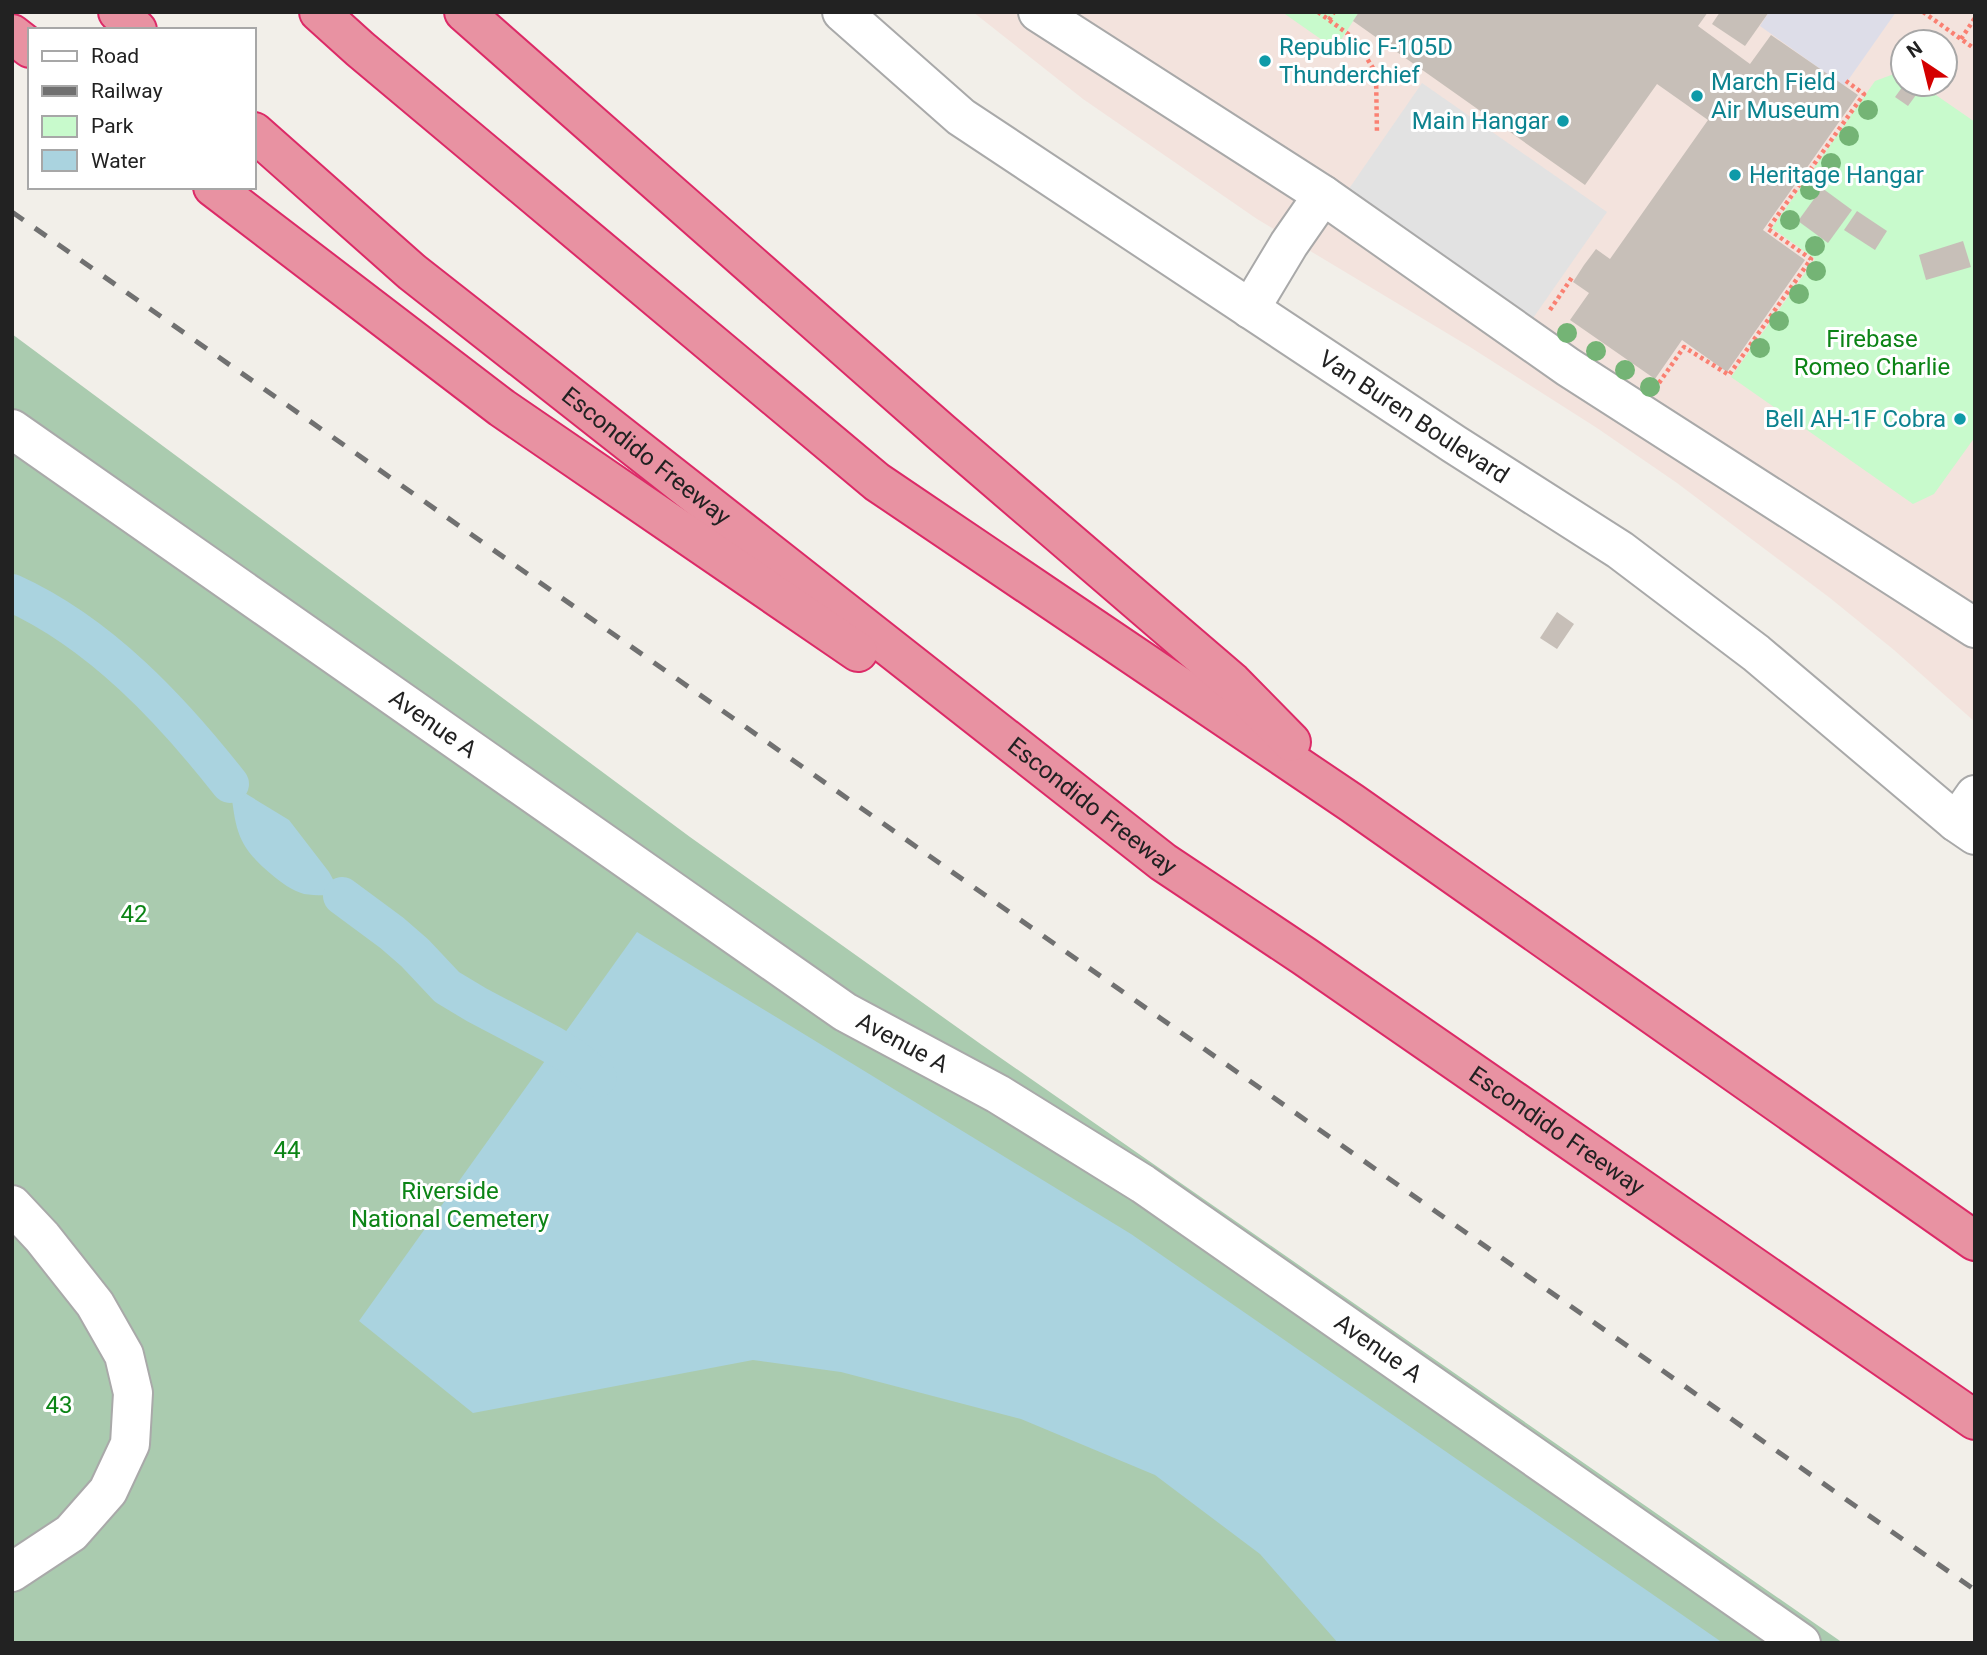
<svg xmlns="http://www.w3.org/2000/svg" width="1987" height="1655" viewBox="0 0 1987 1655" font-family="Roboto,sans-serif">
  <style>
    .military { fill: #f3e3dd; fill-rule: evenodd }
    .cemetery { fill: #aacbaf }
    .park { fill: #c8facc }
    .parking { fill: #e2e2e2 }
    .plaza { fill: #dddde8 }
    .water { fill: #aad3df }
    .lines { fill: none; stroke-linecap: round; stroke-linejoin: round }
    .canal { stroke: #aad3df; stroke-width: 38 }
    .building { fill: #c7bfb8 }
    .minor-casing { stroke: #a9a9a9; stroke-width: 42 }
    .highway-casing { stroke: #dc2a67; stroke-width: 42 }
    .path { stroke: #fa8072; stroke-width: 4.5; stroke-dasharray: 3.5 3.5; stroke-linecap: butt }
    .minor { stroke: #fff; stroke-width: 38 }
    .highway { stroke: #e892a2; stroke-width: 38 }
    .rail { stroke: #707070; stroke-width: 5; stroke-dasharray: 14 14; stroke-linecap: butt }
    .tree { fill: #74b475 }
    .culture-dot { fill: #0f9aa8; stroke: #fff; stroke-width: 2.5 }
    .labels { text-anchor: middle; stroke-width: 6; stroke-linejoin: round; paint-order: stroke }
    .culture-label { font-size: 24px; fill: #0d838f; stroke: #fff; text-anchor: start }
    .park-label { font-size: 24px; fill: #0c8416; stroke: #fff }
    .street-label { font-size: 24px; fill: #222; stroke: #fff }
  </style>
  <rect width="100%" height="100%" fill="#f2efe9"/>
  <!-- military -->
  <path class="military" d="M 973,12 L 1975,12 L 1975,722 L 1894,650 L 1830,598 L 1677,483 L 1597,428 L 1470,347 L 1257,219 L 1083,99 ZM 1903,42 L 1945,42 L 1945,84 L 1903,84 Z"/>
  <!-- cemetery -->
  <polygon class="cemetery" points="12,334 690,837 982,1045 1843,1643 12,1643"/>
  <!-- park -->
  <g class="park">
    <polygon points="1282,12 1359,12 1335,49"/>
    <polygon points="1902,71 1903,84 1920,84 1975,122 1975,437 1934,494 1913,504 1731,377 1815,259 1772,228 1875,81"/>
  </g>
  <!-- parking -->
  <polygon class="parking" points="1422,83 1607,212 1531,321 1346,193"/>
  <!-- plaza -->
  <polygon class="plaza" points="1769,12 1896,12 1844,86 1760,26"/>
  <!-- water -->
  <g class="water">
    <path d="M 230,784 L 289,820 L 329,872 L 342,896 C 330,895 316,896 304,894 C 293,891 280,882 271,874 C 235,844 236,828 230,784 Z"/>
    <polygon points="637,932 1131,1234 1723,1643 1338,1643 1260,1554 1155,1475 1021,1419 841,1372 753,1360 473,1413 359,1321"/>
  </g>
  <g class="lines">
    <!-- canal -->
    <g class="canal">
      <path d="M 12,593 C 100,633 171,709 230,784"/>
      <polyline points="342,896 392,933 415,953 447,987 477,1005 551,1044 571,1056 598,1078"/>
    </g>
  </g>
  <!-- building -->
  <g class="building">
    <polygon points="1359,12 1708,12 1698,26 1750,64 1771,35 1858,95 1763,230 1805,260 1727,372 1682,340 1655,379 1570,320 1589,293 1573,282 1584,265 1596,249 1610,259 1708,120 1657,84 1585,185 1353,21"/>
    <polygon points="1720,12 1769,12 1745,46 1712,24"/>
    <polygon points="1903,86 1916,95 1908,106 1895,97"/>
    <polygon points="1822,188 1852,210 1828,243 1798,221"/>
    <polygon points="1857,211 1887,231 1875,250 1844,230"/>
    <polygon points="1963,241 1971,267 1926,280 1919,255"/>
    <polygon points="1557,612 1574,624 1557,649 1540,638"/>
  </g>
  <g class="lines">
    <!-- minor casing -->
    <g class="minor-casing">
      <g id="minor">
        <path id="s1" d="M 842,12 L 961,117 L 1454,444 L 1620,550 L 1756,653 L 1956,822 L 1975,835"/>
        <polyline points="1038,12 1323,195 1568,367 1975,628"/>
        <polyline points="1250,309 1289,244 1323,195"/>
        <path id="s2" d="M 12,429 L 845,1012 L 998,1094 L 1143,1184 L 1801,1643"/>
        <polyline points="1956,822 1975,795"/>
        <polyline points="12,1205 42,1237 95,1304 124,1355 133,1393 130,1444 108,1491 71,1533 12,1572"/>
      </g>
    </g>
    <!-- highway casing -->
    <g class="highway-casing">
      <g id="highway">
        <polyline points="118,12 137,30"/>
        <polyline points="319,12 360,49 877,482 1352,803 1975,1241"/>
        <polyline points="464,12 941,432 1232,682 1291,742"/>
        <polyline points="12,34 30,48"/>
        <path id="s3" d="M 254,132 L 412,272 L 1163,862 L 1304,956 L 1975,1420"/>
        <polyline points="213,187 502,408 858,652"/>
      </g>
    </g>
    <!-- path -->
    <g class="path">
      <polyline points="1318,12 1355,39 1376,73 1377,134"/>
      <polyline points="1923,12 1975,49"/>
      <polyline points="1329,20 1334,12"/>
      <polyline points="1961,39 1975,18"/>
      <polyline points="1550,310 1573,276"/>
      <polyline points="1659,383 1684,347 1729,375 1811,259 1768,229 1864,94 1846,81"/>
    </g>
    <!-- minor -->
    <use href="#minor" class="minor"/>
    <!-- highway -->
    <use href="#highway" class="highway"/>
    <!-- rail -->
    <polyline class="rail" points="12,212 1975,1590"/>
  </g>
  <!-- trees -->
  <g class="tree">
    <circle cx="1868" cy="110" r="10"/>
    <circle cx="1849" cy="136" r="10"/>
    <circle cx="1831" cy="163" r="10"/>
    <circle cx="1810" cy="190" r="10"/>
    <circle cx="1790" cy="220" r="10"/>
    <circle cx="1815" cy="246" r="10"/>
    <circle cx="1816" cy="271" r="10"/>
    <circle cx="1799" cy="294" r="10"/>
    <circle cx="1779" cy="321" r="10"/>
    <circle cx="1567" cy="333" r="10"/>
    <circle cx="1760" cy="348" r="10"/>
    <circle cx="1596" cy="351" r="10"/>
    <circle cx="1625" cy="370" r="10"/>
    <circle cx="1650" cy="387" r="10"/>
  </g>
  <!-- markers -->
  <g class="culture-dot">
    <circle cx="1265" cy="61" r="7"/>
    <circle cx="1697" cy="96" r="7"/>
    <circle cx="1563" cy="121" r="7"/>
    <circle cx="1735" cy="175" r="7"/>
    <circle cx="1960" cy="419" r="7"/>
  </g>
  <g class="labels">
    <!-- culture labels -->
    <g class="culture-label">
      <text x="1279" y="55">Republic F-105D<tspan x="1279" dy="28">Thunderchief</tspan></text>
      <text x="1711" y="90">March Field<tspan x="1711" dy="28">Air Museum</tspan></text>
      <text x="1549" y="129" text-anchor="end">Main Hangar</text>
      <text x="1749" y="183">Heritage Hangar</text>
      <text x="1946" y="427" text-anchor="end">Bell AH-1F Cobra</text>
    </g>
    <!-- park labels -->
    <g class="park-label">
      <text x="1872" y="347">Firebase<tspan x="1872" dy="28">Romeo Charlie</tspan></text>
      <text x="134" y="922">42</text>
      <text x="287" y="1158">44</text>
      <text x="450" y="1199">Riverside<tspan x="450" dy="28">National Cemetery</tspan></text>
      <text x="59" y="1413">43</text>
    </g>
    <!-- street labels -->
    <g class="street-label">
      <text dy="8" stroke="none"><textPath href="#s1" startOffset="702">Van Buren Boulevard</textPath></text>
      <text dy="8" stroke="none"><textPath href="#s3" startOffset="509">Escondido Freeway</textPath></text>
      <text dy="8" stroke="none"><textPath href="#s2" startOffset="514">Avenue A</textPath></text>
      <text dy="8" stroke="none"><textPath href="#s3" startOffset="1076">Escondido Freeway</textPath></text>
      <text dy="8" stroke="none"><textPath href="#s2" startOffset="1082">Avenue A</textPath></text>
      <text dy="8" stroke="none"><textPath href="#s3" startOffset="1643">Escondido Freeway</textPath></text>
      <text dy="8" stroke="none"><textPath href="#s2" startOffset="1648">Avenue A</textPath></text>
    </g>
  </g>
  <!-- border -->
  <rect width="1987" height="1655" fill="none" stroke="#222222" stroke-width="28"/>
  <!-- legend -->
  <rect x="28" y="28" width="228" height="161" fill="#ffffff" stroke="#a7a7a7" stroke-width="2"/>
  <rect x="42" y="51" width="35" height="10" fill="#ffffff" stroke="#a7a7a7" stroke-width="2"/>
  <text x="91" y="63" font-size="21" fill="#222222">Road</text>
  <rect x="42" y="86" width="35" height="10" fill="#707070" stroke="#a7a7a7" stroke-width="2"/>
  <text x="91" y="98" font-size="21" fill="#222222">Railway</text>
  <rect x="42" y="116" width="35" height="21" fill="#c8facc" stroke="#a7a7a7" stroke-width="2"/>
  <text x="91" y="133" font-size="21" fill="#222222">Park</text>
  <rect x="42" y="150" width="35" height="21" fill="#aad3df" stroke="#a7a7a7" stroke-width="2"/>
  <text x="91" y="168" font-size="21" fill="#222222">Water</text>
  <!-- north arrow -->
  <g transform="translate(1924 63) rotate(325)"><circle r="33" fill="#ffffff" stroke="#a7a7a7" stroke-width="2"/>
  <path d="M0-5L12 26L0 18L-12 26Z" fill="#d40000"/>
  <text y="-10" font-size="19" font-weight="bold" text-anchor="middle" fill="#222222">N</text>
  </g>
</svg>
